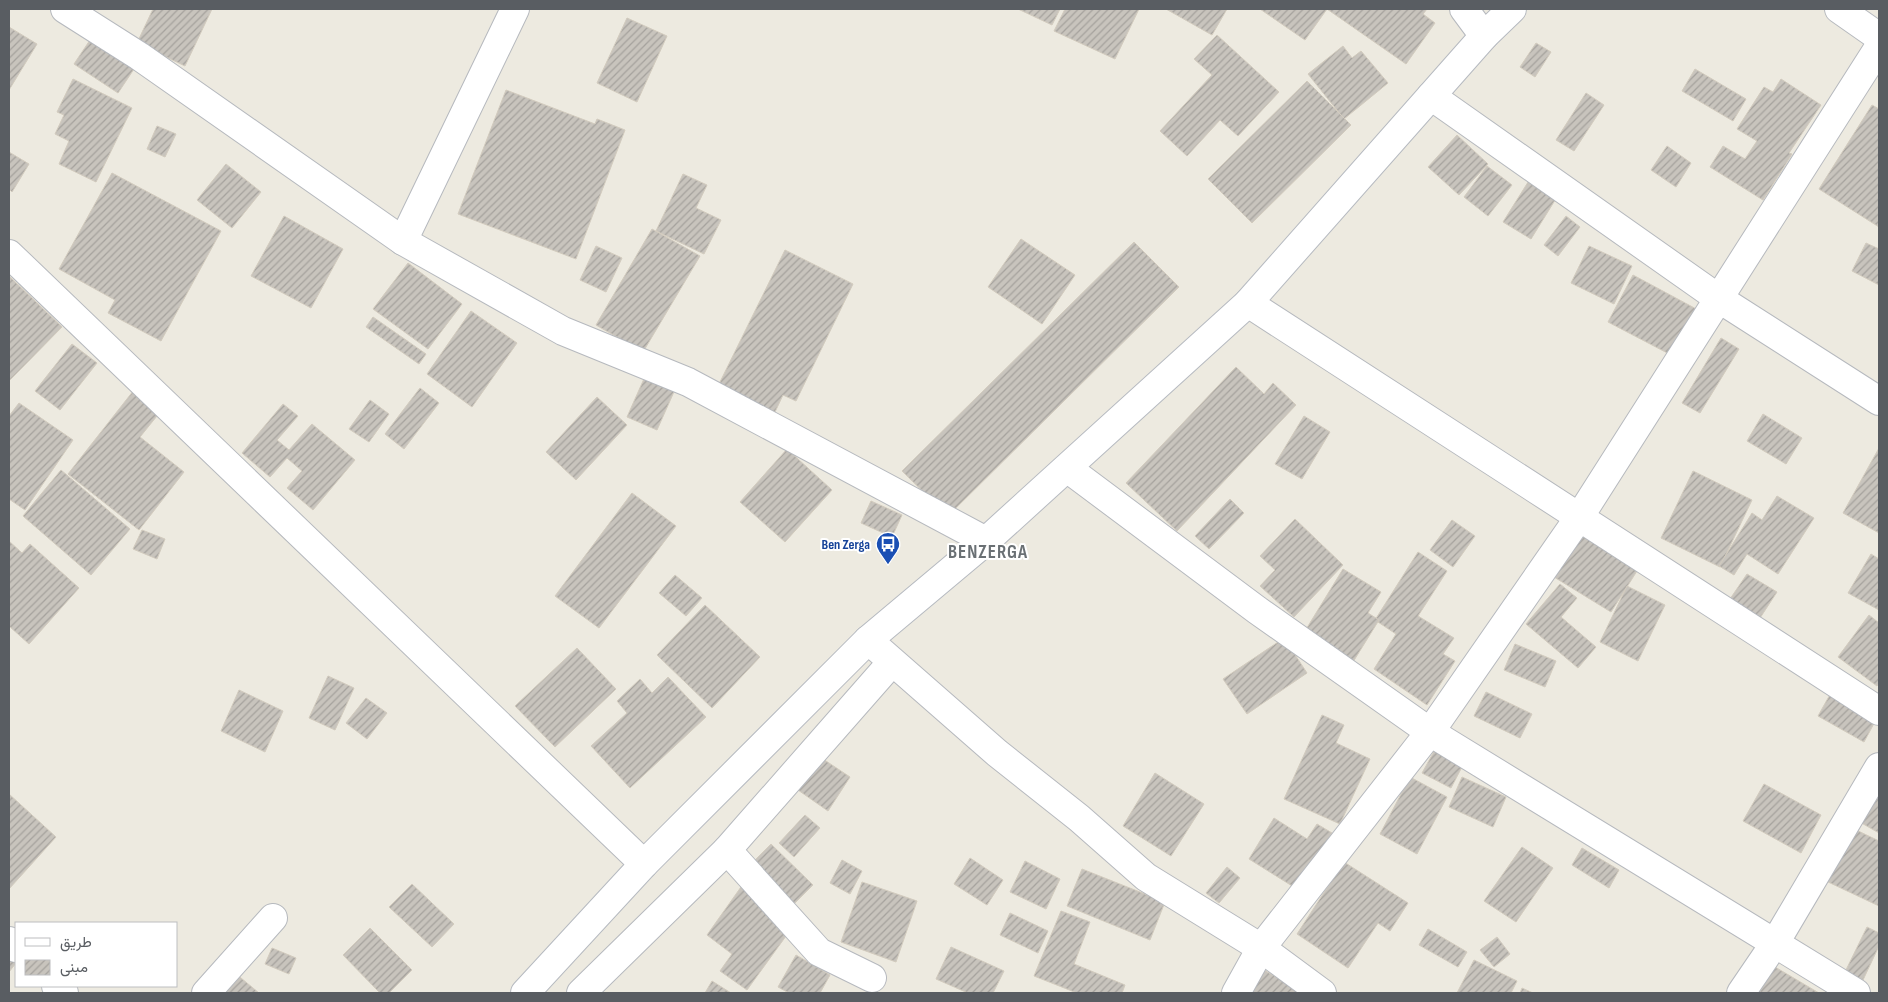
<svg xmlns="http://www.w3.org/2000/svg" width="1888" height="1002" viewBox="0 0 1888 1002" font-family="'Sofia Sans Condensed',Vazirmatn,sans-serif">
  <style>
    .building { fill: url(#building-hatch); stroke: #d2cbbe }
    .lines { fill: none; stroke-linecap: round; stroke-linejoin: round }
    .minor-casing { stroke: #b6b9be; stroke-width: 30 }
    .secondary-casing { stroke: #b6bac0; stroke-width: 30 }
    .minor { stroke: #fff; stroke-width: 28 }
    .secondary { stroke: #fff; stroke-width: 28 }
    .labels { text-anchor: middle; stroke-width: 4; stroke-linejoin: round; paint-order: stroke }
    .transit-label { font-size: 14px; font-weight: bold; fill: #164399; stroke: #fff; text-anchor: end }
    .district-label { font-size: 19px; font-weight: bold; letter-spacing: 1px; fill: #6a7074; stroke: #fff }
  </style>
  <defs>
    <pattern id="building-hatch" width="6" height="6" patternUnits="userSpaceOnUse" patternTransform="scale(1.25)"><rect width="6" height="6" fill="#c8c4bd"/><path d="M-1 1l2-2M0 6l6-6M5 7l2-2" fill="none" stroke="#a5a29d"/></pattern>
  </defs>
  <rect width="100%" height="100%" fill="#edeae0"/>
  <!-- building -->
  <g class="building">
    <polygon points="153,9 212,9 185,66 137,43"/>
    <polygon points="1018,9 1060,9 1052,25"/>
    <polygon points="1065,9 1139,9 1115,59 1054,31"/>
    <polygon points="1166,9 1227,9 1212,35"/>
    <polygon points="1260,9 1327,9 1305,40"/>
    <polygon points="1327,9 1427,9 1423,14 1435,23 1406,64"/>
    <polygon points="627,18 667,36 637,102 597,83"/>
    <polygon points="9,27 37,44 9,90"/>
    <polygon points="1217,35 1279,92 1238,136 1220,120 1187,156 1160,131 1212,75 1194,59"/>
    <polygon points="92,37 136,66 118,93 74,64"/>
    <polygon points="1536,43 1551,52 1535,77 1520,67"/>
    <polygon points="1343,46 1352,58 1361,51 1388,83 1344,119 1308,74"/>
    <polygon points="1695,69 1746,99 1733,121 1682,91"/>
    <polygon points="73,79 132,108 96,182 59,164 69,141 55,134 64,115 57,112"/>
    <polygon points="1781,79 1821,105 1789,153 1792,154 1763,200 1710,167 1723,146 1745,159 1757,141 1737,129 1764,87 1773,92"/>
    <polygon points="1307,81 1351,125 1252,223 1208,179"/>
    <polygon points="506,90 595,124 597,119 625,130 576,259 458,214"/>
    <polygon points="1586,93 1604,105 1574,151 1556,140"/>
    <polygon points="1872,105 1879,109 1879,227 1819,189"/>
    <polygon points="157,126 176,134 165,157 147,149"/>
    <polygon points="1457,135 1488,164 1459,195 1428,167"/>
    <polygon points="1667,146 1691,163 1676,187 1651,170"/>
    <polygon points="9,152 29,164 12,192 9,189"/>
    <polygon points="226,164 261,192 232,228 197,200"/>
    <polygon points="1487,166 1512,185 1488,216 1464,197"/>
    <polygon points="112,173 221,231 161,341 108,313 115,300 59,269"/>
    <polygon points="683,174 707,185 696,208 721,220 704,254 656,231"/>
    <polygon points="1530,179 1557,197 1531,239 1503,222"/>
    <polygon points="284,216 343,249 311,308 251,276"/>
    <polygon points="1566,216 1580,227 1558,256 1544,245"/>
    <polygon points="652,229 700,256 643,352 596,325"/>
    <polygon points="1021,239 1075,275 1042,324 988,287"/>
    <polygon points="1134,242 1179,287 948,516 902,471"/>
    <polygon points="1866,243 1879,249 1879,285 1852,271"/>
    <polygon points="596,246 622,258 606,292 580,280"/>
    <polygon points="1589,246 1632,266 1614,304 1571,283"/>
    <polygon points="785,250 853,284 796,401 783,395 775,412 719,384"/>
    <polygon points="408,263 462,304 428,349 373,309"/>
    <polygon points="1633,275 1700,311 1675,357 1608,322"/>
    <polygon points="10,277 62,327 9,381 9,278"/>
    <polygon points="471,311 517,343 472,407 427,374"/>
    <polygon points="373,317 426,354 419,364 366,327"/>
    <polygon points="1721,338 1739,349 1700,413 1682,403"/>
    <polygon points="72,344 97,363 60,410 35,391"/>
    <polygon points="1236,367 1264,394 1273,383 1296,405 1177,531 1126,483"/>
    <polygon points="647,372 677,385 657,430 627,417"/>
    <polygon points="420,388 439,403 404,449 385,434"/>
    <polygon points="134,390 161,411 140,437 184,472 139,530 68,474"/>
    <polygon points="597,397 627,425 576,480 546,452"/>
    <polygon points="370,400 389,414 369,442 349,429"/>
    <polygon points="19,403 73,440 25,510 9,499 9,416"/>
    <polygon points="283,404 298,416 277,440 289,450 312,424 355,460 313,510 287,488 302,471 287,458 270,477 242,453"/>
    <polygon points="1763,414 1802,438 1786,464 1747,441"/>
    <polygon points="1304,416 1330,432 1302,479 1275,464"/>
    <polygon points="1879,448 1879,533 1843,513"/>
    <polygon points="787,449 832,490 785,542 740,502"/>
    <polygon points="61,470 130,529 91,575 23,516"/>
    <polygon points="1693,471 1752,500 1720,567 1661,538"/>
    <polygon points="632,493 676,526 599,628 555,596"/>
    <polygon points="1777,496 1814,518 1778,574 1747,554 1734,575 1719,566 1752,513 1762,520"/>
    <polygon points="1230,499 1244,513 1209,549 1195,536"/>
    <polygon points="871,501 902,515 892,537 861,523"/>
    <polygon points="1295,519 1343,565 1294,617 1260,586 1275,570 1260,556"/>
    <polygon points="1452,520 1475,536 1453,567 1430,550"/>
    <polygon points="142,530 165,539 157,559 133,549"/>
    <polygon points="1581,535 1637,571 1611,612 1554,577"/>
    <polygon points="9,541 22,553 30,544 79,588 29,644 9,626"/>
    <polygon points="1418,552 1447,571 1418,616 1454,638 1443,654 1455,661 1427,705 1374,669 1396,634 1375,620"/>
    <polygon points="1871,554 1879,559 1879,610 1848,593"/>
    <polygon points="1343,569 1381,592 1368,613 1379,620 1353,662 1305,631"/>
    <polygon points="1747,574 1777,592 1760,618 1730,599"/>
    <polygon points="675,575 702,598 686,616 659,593"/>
    <polygon points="1560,584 1577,598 1561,617 1596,647 1578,668 1526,624"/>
    <polygon points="1627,586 1665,605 1638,661 1600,642"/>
    <polygon points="705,605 760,657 712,708 657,655"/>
    <polygon points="1869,615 1879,623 1879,683 1877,686 1838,657"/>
    <polygon points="1284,638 1307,673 1247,714 1223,679"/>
    <polygon points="1515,644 1556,661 1545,687 1504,670"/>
    <polygon points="577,648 616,689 555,747 515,706"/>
    <polygon points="328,676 354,688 335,730 309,718"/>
    <polygon points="668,677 706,717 630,788 591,746 627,713 617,701 640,679 652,693"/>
    <polygon points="239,690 283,711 265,752 221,731"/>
    <polygon points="1832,691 1878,716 1864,742 1818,716"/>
    <polygon points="1486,692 1532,714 1520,738 1474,716"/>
    <polygon points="366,698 387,713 367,739 346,723"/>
    <polygon points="1322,715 1344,725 1336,743 1370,759 1340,824 1284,799"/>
    <polygon points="1436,748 1464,763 1451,788 1422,773"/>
    <polygon points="820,757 850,777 828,811 798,790"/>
    <polygon points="1155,773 1204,804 1171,856 1123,826"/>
    <polygon points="1410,777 1447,797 1417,854 1380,834"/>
    <polygon points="1462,777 1506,797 1493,827 1449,807"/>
    <polygon points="1764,784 1821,815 1801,853 1743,821"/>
    <polygon points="1879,785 1879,833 1858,821"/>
    <polygon points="9,794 56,837 9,889"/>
    <polygon points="805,815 820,828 794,857 779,843"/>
    <polygon points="1274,818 1307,839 1317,824 1332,833 1297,889 1249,859"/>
    <polygon points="1852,828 1879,841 1879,906 1826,881"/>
    <polygon points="771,844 813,885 791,907 749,866"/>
    <polygon points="1522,847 1553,868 1516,922 1484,901"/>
    <polygon points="1582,848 1619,870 1609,888 1572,865"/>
    <polygon points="970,858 1003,880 987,905 954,884"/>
    <polygon points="842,860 862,871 850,894 830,883"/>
    <polygon points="1025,861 1060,879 1046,909 1010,892"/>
    <polygon points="1344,862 1408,903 1390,931 1378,923 1348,968 1297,934"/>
    <polygon points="1227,867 1240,878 1219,903 1206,893"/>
    <polygon points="1082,869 1165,902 1150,940 1067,906"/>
    <polygon points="862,882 917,901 896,962 841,942"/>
    <polygon points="412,884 454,924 432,947 389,907"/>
    <polygon points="741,887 794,925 747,990 720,971 732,954 707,935"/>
    <polygon points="1061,911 1090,922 1074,964 1125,985 1122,993 1077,993 1034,976"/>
    <polygon points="1010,913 1048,931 1038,953 1000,935"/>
    <polygon points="1867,927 1879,933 1879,946 1863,980 1845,972"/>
    <polygon points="370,928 412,970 389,993 380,993 343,955"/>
    <polygon points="1428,929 1467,952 1458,967 1419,945"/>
    <polygon points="1497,937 1510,954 1494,967 1480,950"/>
    <polygon points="9,947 16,953 16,963 9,972"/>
    <polygon points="951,947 1004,971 993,993 968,993 936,979"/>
    <polygon points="272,948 296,958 289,974 265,964"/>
    <polygon points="796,955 830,975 820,993 789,993 778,987"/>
    <polygon points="1474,960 1517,981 1511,993 1457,993"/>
    <polygon points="1775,967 1819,993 1759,993"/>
    <polygon points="1262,969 1304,993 1248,993"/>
    <polygon points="235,973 259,993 218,993"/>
    <polygon points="712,981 731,993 705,993"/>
    <polygon points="1522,988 1533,993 1520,993"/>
  </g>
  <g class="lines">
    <!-- minor casing -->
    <g class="minor-casing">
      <g id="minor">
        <polyline points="65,9 139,56 403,241 563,331 688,382 986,541"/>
        <polyline points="1464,9 1484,36"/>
        <polyline points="1839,9 1879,37"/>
        <polyline points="1431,96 1718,298 1879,401"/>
        <polyline points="403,241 515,9"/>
        <polyline points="9,254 644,864"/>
        <polyline points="1248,303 1879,711"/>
        <polyline points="1067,468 1257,610 1430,732 1856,993"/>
        <polyline points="868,640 997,753 1079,818 1146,877 1261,948 1322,993"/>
        <polyline points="727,850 819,952 872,978"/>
        <polyline points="9,941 16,948"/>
        <polyline points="56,986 64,993"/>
        <polyline points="206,993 273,918"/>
        <polyline points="581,993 727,850 892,662"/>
        <polyline points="1236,993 1261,948 1430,732 1580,516 1879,47"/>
        <polyline points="1741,993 1775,943 1879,767"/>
      </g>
    </g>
    <!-- secondary casing -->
    <g class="secondary-casing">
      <polyline id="secondary" points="525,993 644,864 868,640 986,541 1248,303 1484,36 1512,9"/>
    </g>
    <!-- minor -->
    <use href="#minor" class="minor"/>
    <!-- secondary -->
    <use href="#secondary" class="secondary"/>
  </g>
  <!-- icons -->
  <defs>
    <g id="bus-pin" transform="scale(1.25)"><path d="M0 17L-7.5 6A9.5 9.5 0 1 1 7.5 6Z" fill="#1a4fb4" stroke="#fff"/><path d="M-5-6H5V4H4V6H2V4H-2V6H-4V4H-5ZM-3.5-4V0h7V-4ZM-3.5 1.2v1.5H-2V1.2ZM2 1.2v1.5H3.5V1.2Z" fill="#fff"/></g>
  </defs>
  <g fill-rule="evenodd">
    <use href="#bus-pin" x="888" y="544"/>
  </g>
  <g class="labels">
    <!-- transit labels -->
    <g class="transit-label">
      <text x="870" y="549">Ben Zerga</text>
    </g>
    <!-- district labels -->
    <g class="district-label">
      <text x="988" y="558">BENZERGA</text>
    </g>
  </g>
  <!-- border -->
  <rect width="1888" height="1002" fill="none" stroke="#595d62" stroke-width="20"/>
  <!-- legend -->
  <rect x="15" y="922" width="162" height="65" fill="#ffffff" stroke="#bdbec0"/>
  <rect x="25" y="938" width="25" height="8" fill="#ffffff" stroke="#bdbec0"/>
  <text x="60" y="947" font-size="15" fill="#595d62">طريق</text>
  <rect x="25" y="960" width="25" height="15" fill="url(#building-hatch)" stroke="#bdbec0"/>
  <text x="60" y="972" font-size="15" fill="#595d62">مبنى</text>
</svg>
